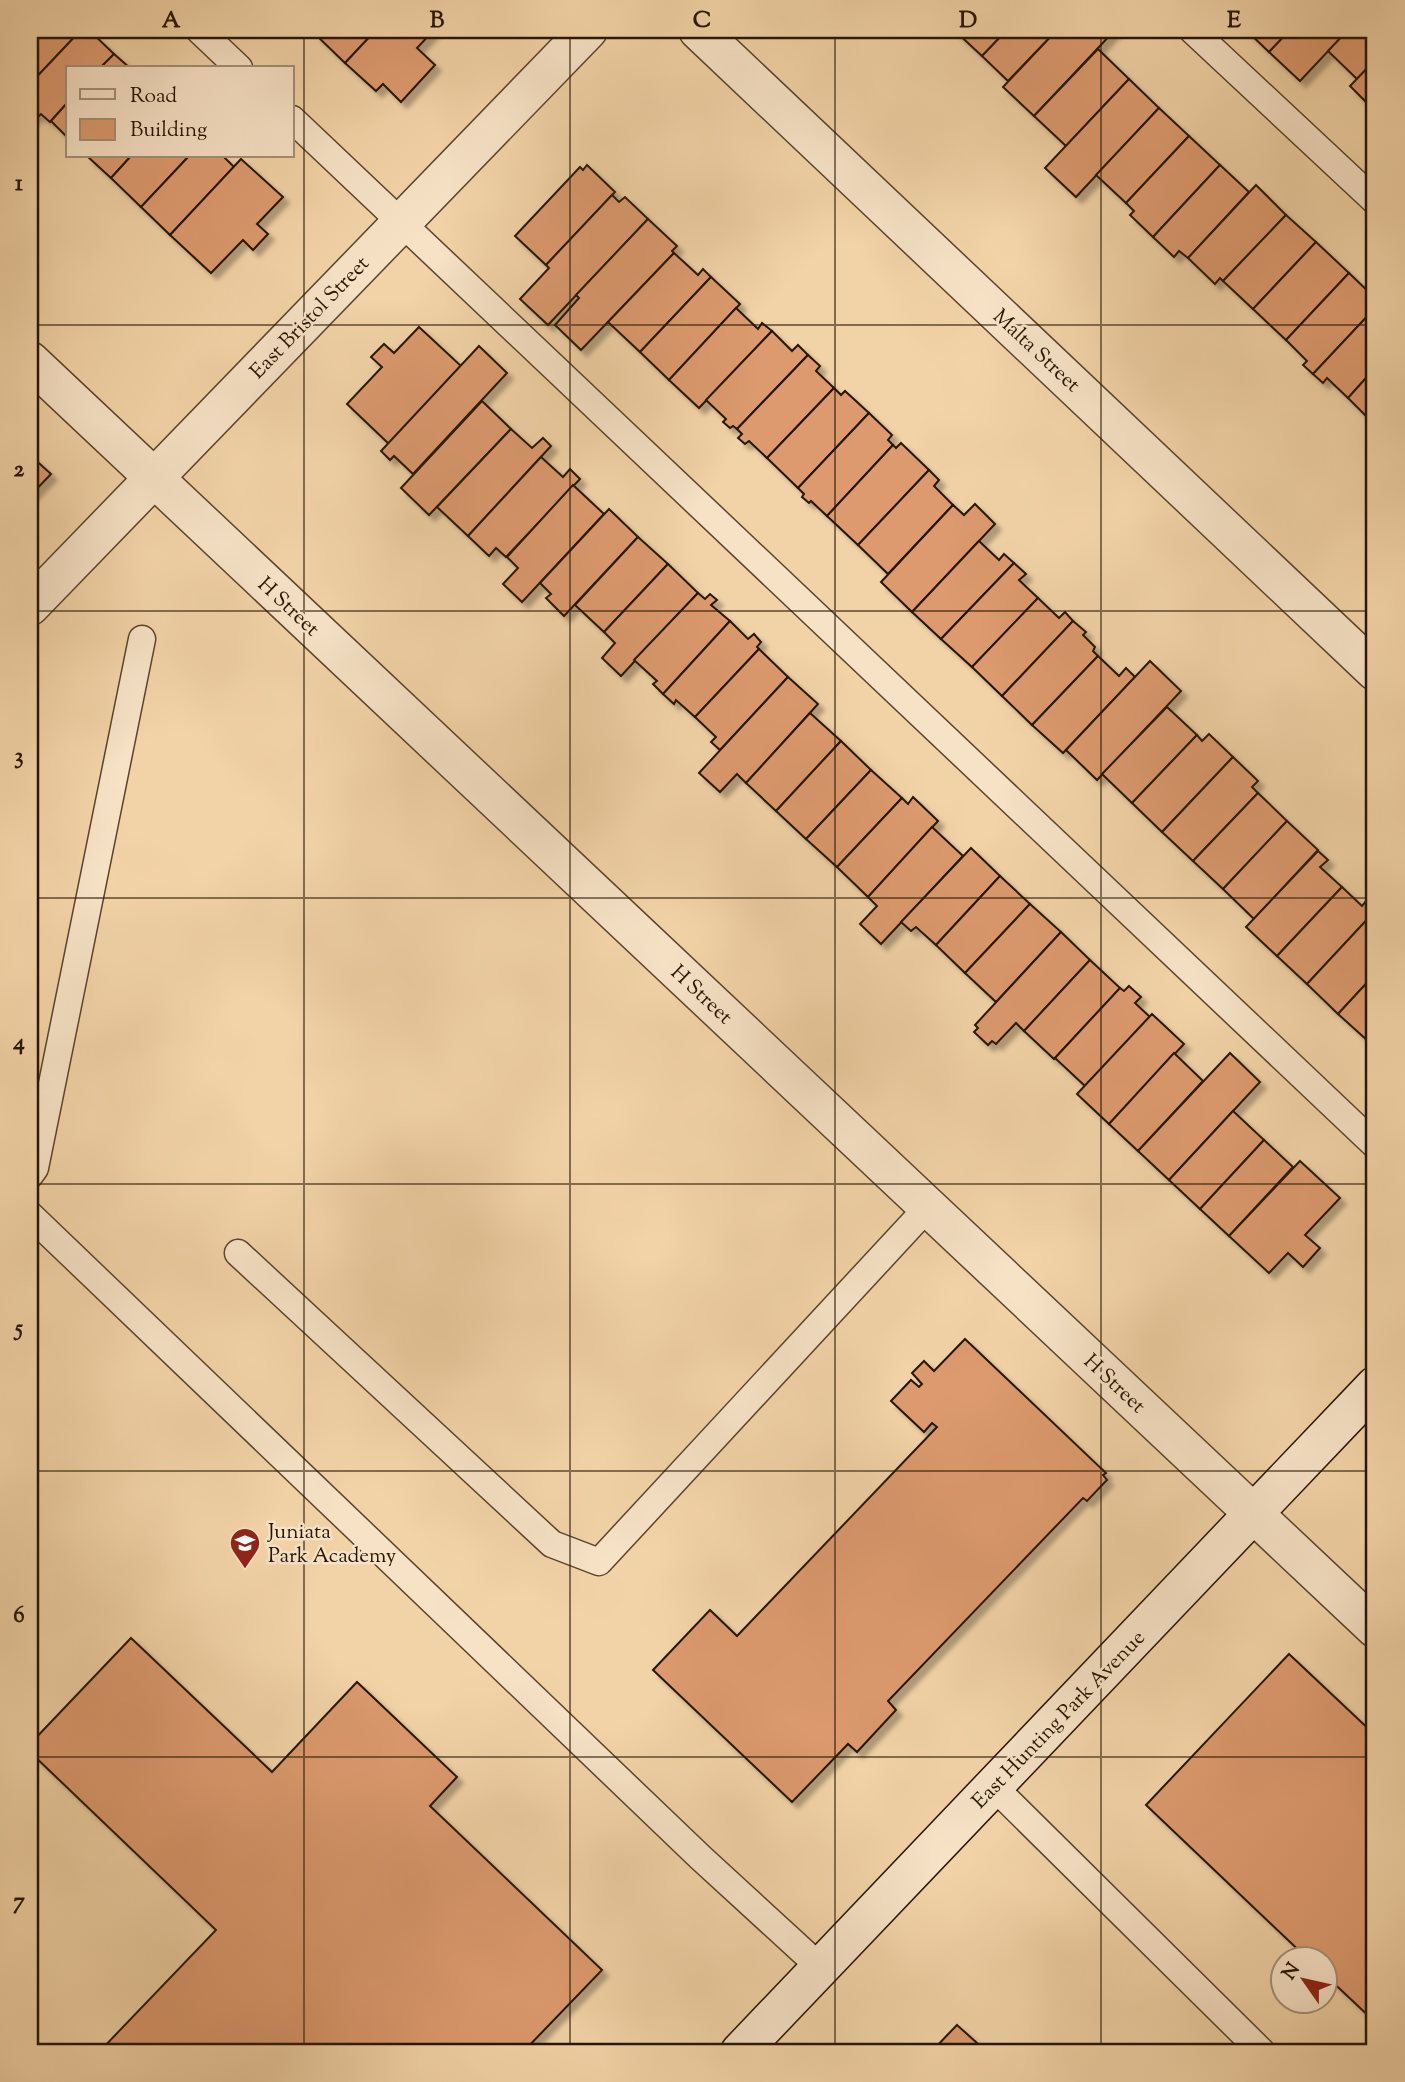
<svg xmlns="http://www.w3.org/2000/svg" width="1405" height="2082" viewBox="0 0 1405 2082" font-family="'Sorts Mill Goudy',serif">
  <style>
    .building { fill: #dc9a6e; stroke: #271501; stroke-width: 2; filter: url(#shadow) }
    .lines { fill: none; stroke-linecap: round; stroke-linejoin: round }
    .lane-casing { stroke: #5a442a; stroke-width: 29 }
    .street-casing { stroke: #5a442a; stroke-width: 41 }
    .secondary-casing { stroke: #271501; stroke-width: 41 }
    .lane { stroke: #f7e2c6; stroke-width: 26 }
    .street { stroke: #f7e2c6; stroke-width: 38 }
    .secondary { stroke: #f7e2c6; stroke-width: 38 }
    .grid { fill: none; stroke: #271501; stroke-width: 2; stroke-opacity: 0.55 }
    .labels { text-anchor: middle; stroke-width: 5; stroke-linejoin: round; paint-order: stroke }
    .street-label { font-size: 21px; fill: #271501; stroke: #f7e2c6 }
    .poi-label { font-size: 21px; fill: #271501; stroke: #f7e2c6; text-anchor: start }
    .neatline { fill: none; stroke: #271501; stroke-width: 2.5 }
    .grid-label { font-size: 23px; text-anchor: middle; font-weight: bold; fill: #271501 }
  </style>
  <defs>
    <filter id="shadow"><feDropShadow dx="6" dy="6" stdDeviation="2" flood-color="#0004"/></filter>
  </defs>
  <rect width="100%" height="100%" fill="#f2d3a7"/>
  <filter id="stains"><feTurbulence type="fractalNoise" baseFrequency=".00286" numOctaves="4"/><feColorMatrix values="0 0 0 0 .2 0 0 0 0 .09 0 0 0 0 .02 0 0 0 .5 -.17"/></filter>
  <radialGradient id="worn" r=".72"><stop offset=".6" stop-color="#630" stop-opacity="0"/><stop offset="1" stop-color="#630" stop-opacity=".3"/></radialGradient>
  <!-- building -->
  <g class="building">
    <polygon points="30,30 81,30 30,84"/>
    <polygon points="81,30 89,30 114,54 100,68 68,68 68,102 50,122 41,114 39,116 37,113 30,121 30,84"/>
    <polygon points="319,30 376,30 345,63 315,34"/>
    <polygon points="376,30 434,30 417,48 435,65 401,102 383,84 376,91 345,63"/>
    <polygon points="954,30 1007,30 982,56"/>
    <polygon points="1007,30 1057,30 1008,81 982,56"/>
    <polygon points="1057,30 1115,30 1034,116 1003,87"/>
    <polygon points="1246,30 1290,30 1269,52"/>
    <polygon points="1290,30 1348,30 1300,81 1269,52"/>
    <polygon points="1348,30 1375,30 1375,60 1357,79 1328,51"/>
    <polygon points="1098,49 1129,79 1066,146 1034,116"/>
    <polygon points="114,54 130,68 100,68"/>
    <polygon points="1375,60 1375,111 1350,86"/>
    <polygon points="1129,79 1159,108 1076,197 1045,168"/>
    <polygon points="68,102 68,138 51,121"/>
    <polygon points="1159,108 1189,136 1126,203 1096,175"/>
    <polygon points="1189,136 1220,165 1153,237 1130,215 1134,211 1126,203"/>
    <polygon points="87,156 131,156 111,178"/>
    <polygon points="131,156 189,156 141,207 111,178"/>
    <polygon points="189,156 223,156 234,167 170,235 141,207"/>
    <polygon points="241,159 283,197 257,224 268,234 253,250 243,240 211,273 170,235"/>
    <polygon points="587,165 615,192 546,265 515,236 580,167 583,170"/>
    <polygon points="1220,165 1249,192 1188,258 1179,251 1174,257 1153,237"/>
    <polygon points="1256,185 1286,215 1223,281 1220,278 1215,284 1188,258"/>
    <polygon points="612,195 619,202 625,197 648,219 548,325 520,299 549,268 546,265"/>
    <polygon points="1286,215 1316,242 1253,309 1223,281"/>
    <polygon points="648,219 677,246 672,251 674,253 581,350 555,325 579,298 576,295"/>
    <polygon points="1316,242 1349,273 1286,340 1253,309"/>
    <polygon points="674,253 698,275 703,269 711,277 640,352 608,322"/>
    <polygon points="1349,273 1375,298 1375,308 1313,374 1303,365 1307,361 1286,340"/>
    <polygon points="711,277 740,304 669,380 640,352"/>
    <polygon points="736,308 758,329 762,323 772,331 699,408 669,380"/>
    <polygon points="1375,308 1375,368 1348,398 1327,378 1323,383 1313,374"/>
    <polygon points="419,327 461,366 389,444 347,404 382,367 371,357 384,344 394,353"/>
    <polygon points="772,331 792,351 798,345 808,355 737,429 733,426 730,428 723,422 726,419 706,400"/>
    <polygon points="479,346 507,373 413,474 394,456 390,460 381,451"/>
    <polygon points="808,355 820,366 816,371 834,388 767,458 749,441 745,444 738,438 742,434 737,429"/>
    <polygon points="1375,368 1375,425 1348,398"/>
    <polygon points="834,388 841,395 845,391 869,413 798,488 767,458"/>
    <polygon points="482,401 511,429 429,515 401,488"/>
    <polygon points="869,413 892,435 888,440 893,445 827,516 811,501 809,503 802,497 804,494 798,488"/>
    <polygon points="511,429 532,448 543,438 551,446 468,536 437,507"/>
    <polygon points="901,443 929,470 858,545 827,516 893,445 896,448"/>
    <polygon points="30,455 51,474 30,496"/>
    <polygon points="541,457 563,477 570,469 580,479 506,557 496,548 489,556 468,536"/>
    <polygon points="929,470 939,480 934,486 953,505 888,574 858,545"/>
    <polygon points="573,485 604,514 522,602 503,584 518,568 507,557"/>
    <polygon points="975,504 995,524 912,612 881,582 953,505 964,515"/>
    <polygon points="609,509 638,537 564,616 546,598 551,594 540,583"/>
    <polygon points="638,537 668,564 604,632 575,605"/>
    <polygon points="979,541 999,560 1004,554 1014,563 941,639 912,612"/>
    <polygon points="1014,563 1026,574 1019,580 1038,598 972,667 941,639"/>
    <polygon points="668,564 698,593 621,676 602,658 615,643 604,632"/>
    <polygon points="698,593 705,599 710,594 717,600 711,605 730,621 663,694 653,684 657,681 634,660"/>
    <polygon points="1038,598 1059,618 1065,612 1073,621 1002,696 972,667"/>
    <polygon points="730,621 748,639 754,634 761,642 757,647 759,649 695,717 676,700 674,704 663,694"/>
    <polygon points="1073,621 1086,632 1083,635 1095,647 1093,651 1098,656 1032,725 1002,696"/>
    <polygon points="759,649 788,677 720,750 711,742 716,737 695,717"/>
    <polygon points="1098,656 1119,676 1126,668 1135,677 1063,753 1032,725"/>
    <polygon points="1150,661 1181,691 1097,780 1066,750"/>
    <polygon points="788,677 818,704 746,783 737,774 720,792 699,773"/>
    <polygon points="1167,707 1197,735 1132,803 1102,774"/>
    <polygon points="810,713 841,741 776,811 746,783"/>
    <polygon points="1209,734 1233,757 1162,832 1132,803 1197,735 1202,741"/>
    <polygon points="841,741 871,770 806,839 776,811"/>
    <polygon points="1233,757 1258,781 1252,787 1258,793 1193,861 1162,832"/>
    <polygon points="871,770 902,798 837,867 806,839"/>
    <polygon points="1258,793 1287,821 1223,889 1193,861"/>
    <polygon points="913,797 938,821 868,897 837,867 902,798 908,804"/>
    <polygon points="1287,821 1318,850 1254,919 1223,889"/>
    <polygon points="932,827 963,856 881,944 860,924 877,906 868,897"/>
    <polygon points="971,848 1000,876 936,945 916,927 911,931 901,922"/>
    <polygon points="1318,851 1328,860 1320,867 1342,887 1277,956 1246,927"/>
    <polygon points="1000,876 1030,904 965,973 936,945"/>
    <polygon points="1342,887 1362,906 1367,900 1375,907 1375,911 1307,984 1277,956"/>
    <polygon points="1030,904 1061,932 996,1002 965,973"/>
    <polygon points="1375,911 1375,974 1338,1014 1307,984"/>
    <polygon points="1061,932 1090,960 1024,1031 1016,1023 996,1044 992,1041 988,1045 974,1032 978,1028 975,1025"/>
    <polygon points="1090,960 1120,988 1054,1059 1024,1031"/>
    <polygon points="1375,974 1375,1033 1368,1041 1338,1014"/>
    <polygon points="1129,986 1141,997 1135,1003 1150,1017 1085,1086 1055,1058 1120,988 1124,991"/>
    <polygon points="1152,1014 1184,1044 1109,1124 1077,1094"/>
    <polygon points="1375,1033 1375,1048 1368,1041"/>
    <polygon points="1174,1053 1203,1081 1138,1151 1109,1124"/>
    <polygon points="1230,1053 1260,1082 1169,1180 1138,1151"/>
    <polygon points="1233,1111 1264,1140 1200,1209 1169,1180"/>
    <polygon points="1264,1140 1293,1167 1229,1236 1200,1209"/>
    <polygon points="1300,1161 1340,1198 1305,1235 1320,1248 1303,1267 1288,1253 1269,1273 1229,1236"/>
    <polygon points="965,1339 1106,1473 1103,1475 1107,1480 1087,1501 1083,1498 888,1701 896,1710 857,1752 848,1744 792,1802 653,1670 710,1610 737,1636 937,1427 932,1423 924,1432 891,1401 911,1380 919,1387 922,1384 912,1373 924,1361 934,1371"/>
    <polygon points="131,1638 272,1772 357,1682 457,1777 430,1806 602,1970 523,2052 99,2052 216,1930 30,1752 30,1744"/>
    <polygon points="1289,1654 1375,1735 1375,2022 1324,1974 1324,1960 1309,1960 1146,1805"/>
    <polygon points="957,2025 987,2052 931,2052"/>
  </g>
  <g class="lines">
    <!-- lane casing -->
    <g class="lane-casing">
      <g id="lane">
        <polyline points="199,30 239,68"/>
        <polyline points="1192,30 1375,201"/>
        <polyline points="292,119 1375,1145"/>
        <polyline points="30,1175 35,1168 142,639"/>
        <polyline points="30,1215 700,1857 821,1968"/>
        <polyline points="238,1253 552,1544 599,1562 928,1207"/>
        <polyline points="994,1787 1262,2052"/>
      </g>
    </g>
    <!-- street casing -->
    <g class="street-casing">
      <g id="street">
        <polyline points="698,30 1375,671"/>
        <polyline points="30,361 1375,1628"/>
        <polyline points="30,606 588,30"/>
      </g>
    </g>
    <!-- secondary casing -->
    <g class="secondary-casing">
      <polyline id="secondary" points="740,2052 1375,1386"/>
    </g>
    <!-- lane -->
    <use href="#lane" class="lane"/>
    <!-- street -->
    <use href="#street" class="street"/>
    <!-- secondary -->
    <use href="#secondary" class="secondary"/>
  </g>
  <!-- grid -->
  <path class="grid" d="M 304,30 L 304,2052M 570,30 L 570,2052M 835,30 L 835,2052M 1101,30 L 1101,2052M 30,325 L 1375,325M 30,611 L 1375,611M 30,898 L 1375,898M 30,1184 L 1375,1184M 30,1471 L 1375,1471M 30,1757 L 1375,1757"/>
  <!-- icons -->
  <defs>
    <g id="school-pin" transform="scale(1.575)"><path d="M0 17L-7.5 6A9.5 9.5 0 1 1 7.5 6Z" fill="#8f2418" stroke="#f7e2c6"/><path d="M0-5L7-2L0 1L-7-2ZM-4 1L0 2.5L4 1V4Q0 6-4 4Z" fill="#fff"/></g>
  </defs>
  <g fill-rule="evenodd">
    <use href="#school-pin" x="245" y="1543"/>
  </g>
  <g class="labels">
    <!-- street labels -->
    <g class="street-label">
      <text transform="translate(309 317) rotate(-46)" y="7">East Bristol Street</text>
      <text transform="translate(1037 350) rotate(43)" y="7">Malta Street</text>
      <text transform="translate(289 606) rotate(43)" y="7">H Street</text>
      <text transform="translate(702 994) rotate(43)" y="7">H Street</text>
      <text transform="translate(1115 1383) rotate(43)" y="7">H Street</text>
      <text transform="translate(1058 1719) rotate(-46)" y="7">East Hunting Park Avenue</text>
    </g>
    <!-- poi labels -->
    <g class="poi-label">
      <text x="268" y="1538">Juniata<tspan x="268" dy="24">Park Academy</tspan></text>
    </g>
  </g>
  <!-- margin -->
  <rect width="1405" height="2082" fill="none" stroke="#f2d3a7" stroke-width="77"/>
  <!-- legend -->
  <rect x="66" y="66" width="228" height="91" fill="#f7e2c6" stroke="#a49077" stroke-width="2"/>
  <rect x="80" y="89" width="35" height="10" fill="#f7e2c6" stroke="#a49077" stroke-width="2"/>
  <text x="130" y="102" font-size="21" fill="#271501">Road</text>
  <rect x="80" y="119" width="35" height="21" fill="#dc9a6e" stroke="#a49077" stroke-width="2"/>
  <text x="130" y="136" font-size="21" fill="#271501">Building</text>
  <!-- north arrow -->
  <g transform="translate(1304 1980) rotate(304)"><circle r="33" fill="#f7e2c6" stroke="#a49077" stroke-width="2"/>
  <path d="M0-5L12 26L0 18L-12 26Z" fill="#8f2418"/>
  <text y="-10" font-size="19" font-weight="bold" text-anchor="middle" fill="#271501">N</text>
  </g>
  <rect x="38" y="38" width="1328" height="2006" class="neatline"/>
  <g class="grid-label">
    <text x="171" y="27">A</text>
    <text x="437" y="27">B</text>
    <text x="702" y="27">C</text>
    <text x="968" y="27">D</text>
    <text x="1234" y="27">E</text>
    <text x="19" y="190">1</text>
    <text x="19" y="476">2</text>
    <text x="19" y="763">3</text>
    <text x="19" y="1049">4</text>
    <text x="19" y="1335">5</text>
    <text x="19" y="1622">6</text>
    <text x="19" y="1908">7</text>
  </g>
  <rect width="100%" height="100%" filter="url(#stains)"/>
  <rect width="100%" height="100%" fill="url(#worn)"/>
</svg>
